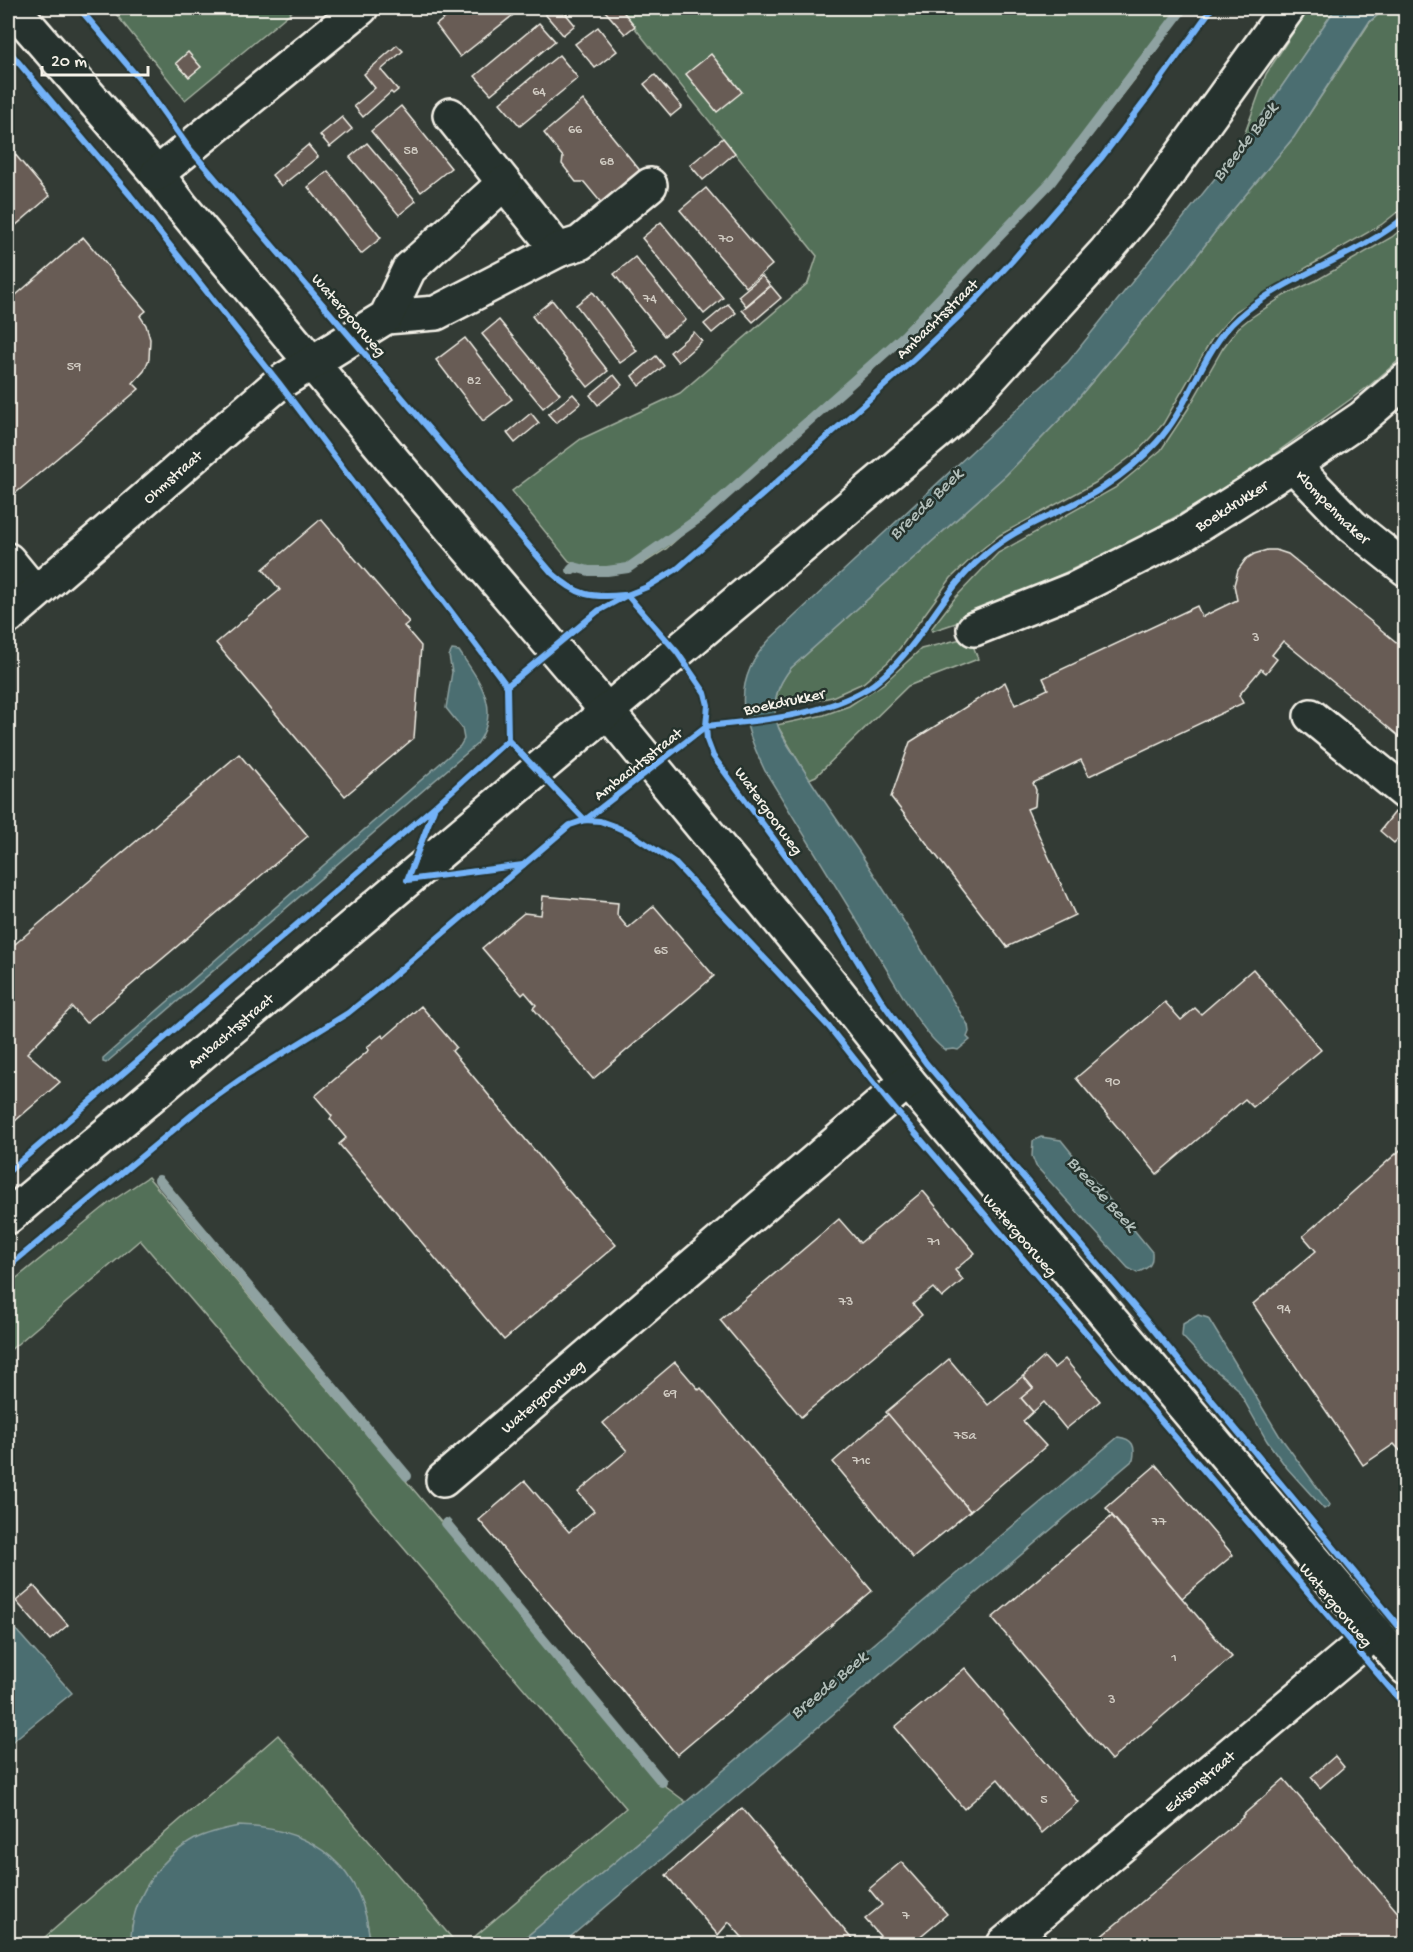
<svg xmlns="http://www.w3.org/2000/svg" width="1413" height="1952" viewBox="0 0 1413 1952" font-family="'Gochi Hand',sans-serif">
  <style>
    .green { fill: #537058; stroke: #a4b0a0; stroke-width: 1.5 }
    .water { fill: #4b6e71; stroke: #8fa2a1; stroke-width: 1.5 }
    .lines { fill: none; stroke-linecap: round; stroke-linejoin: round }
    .stream { stroke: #8fa2a1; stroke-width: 10 }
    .building { fill: #685c55; stroke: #f4f1e8; stroke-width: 1.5 }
    .minor-casing { stroke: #f4f1e8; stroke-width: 38 }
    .major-casing { stroke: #f4f1e8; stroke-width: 38 }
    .minor { stroke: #26332d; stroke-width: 33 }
    .major { stroke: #26332d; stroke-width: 33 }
    .cycleway-casing { stroke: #26332d; stroke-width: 10 }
    .cycleway { stroke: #73b2f8; stroke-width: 6 }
    .labels { text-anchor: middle; stroke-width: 5; stroke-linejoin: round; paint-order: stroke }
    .number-label { font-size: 14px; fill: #d1ccc3 }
    .street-label { font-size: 16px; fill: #f4f1e8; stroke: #26332d }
    .water-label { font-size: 18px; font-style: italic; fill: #b0bdb8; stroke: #26332d }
  </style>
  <rect width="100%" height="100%" fill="#333b35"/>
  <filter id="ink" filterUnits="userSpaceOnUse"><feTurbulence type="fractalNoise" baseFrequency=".0167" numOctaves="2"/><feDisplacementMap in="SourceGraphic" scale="12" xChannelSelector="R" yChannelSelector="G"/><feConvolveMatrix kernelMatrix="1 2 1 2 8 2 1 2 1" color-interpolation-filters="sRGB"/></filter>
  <g filter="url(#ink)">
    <!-- green -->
    <g class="green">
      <polygon points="111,8 296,8 185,100"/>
      <polygon points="619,8 1186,8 1138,75 1068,165 973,267 873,364 666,549 641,565 591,572 569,561 512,491 581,439 680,393 808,283 817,256"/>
      <polygon points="1309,8 1340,8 1333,12 1240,147 1266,74"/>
      <path d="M 1386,8 L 1405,8 L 1405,206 L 1381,225 L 1306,268 L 1235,312 L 1212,339 L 1163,424 L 1137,452 L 1095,483 L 1000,535 L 976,554 L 951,578 L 900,648 L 888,662 L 863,683 L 832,697 L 774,709 C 776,692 780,682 791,668 L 1006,475 L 1064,415 L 1190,265 L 1221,224 L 1294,137 L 1370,22 Z"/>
      <polygon points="1405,226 1405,355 1369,386 1237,481 1142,536 968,619 932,631 931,629 955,598 998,553 1115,488 1161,450 1188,409 1223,348 1238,328 1249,319 1285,295 1317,280 1392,237"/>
      <polygon points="975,637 978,645 974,648 978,659 908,686 816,776 809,779 777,725 824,715 849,706 883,684 921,649 957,640"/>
      <polygon points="148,1177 666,1787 686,1802 518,1944 466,1944 626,1808 140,1240 8,1352 8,1285 109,1203"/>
      <path d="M 278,1735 L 457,1944 L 370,1944 C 368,1914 358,1891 341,1867 L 138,1904 L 132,1926 L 131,1944 L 37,1944 Z"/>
    </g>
    <!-- water -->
    <g class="water">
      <path d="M 1340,8 L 1386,8 L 1369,22 L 1294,137 L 1221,224 L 1190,265 L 1064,415 L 1006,475 L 791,668 C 778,685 771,701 777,723 C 780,735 790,748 797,759 C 816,790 837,820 858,850 C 896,907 932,967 968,1025 L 969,1032 L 967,1037 L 970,1040 L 958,1050 L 954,1049 L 945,1050 C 923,1035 896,984 881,960 C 843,897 804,834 765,771 C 742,722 729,683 770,639 L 1068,362 L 1240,147 L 1333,12 Z"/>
      <path d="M 452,650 L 459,651 C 480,682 502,709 477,744 L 106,1063 L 103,1062 L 103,1058 L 460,746 L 464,739 L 462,728 L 446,708 L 452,672 L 449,656 Z"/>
      <path d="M 1041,1137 L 1061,1140 L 1152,1252 C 1153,1266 1149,1267 1137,1273 L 1128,1268 L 1036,1166 L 1032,1156 L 1033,1141 Z"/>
      <polygon points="1198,1315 1208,1318 1279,1435 1330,1505 1329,1506 1324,1509 1287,1468 1267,1441 1237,1388 1208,1364 1182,1336 1183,1324"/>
      <path d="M 1118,1437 C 1133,1439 1136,1446 1133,1460 L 562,1944 L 518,1944 Z"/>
      <polygon points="8,1621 72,1693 8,1745"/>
      <path d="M 239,1826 C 314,1828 365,1867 370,1944 L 131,1944 C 130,1901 157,1860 195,1839 C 209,1832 224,1829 239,1826 Z"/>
    </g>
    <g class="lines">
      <!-- stream -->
      <g class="stream">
        <polyline points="571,570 574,567 589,571 607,571 628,568 702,516 905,335 1051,182 1183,8"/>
        <polyline points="159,1180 407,1476"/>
        <polyline points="446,1523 662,1782"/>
      </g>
    </g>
    <!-- building -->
    <g class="building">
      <polygon points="458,8 522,8 460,57 436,25"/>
      <polygon points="552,8 561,8 575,25 563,35 545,14"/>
      <polygon points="609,8 620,8 635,26 625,34 605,11"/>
      <polygon points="539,23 555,41 491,94 475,76"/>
      <polygon points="598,27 617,51 595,68 575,44"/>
      <polygon points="397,45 403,51 381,70 398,90 393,94 391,92 363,117 354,106 375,88 364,74"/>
      <polygon points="188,52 201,67 189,77 176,63"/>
      <polygon points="711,54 742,92 717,112 686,74"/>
      <polygon points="559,55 578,78 520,126 500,103"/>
      <polygon points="655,75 682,107 671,116 644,84"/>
      <polygon points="583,100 642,173 603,205 584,182 576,182 562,164 563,157 544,133"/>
      <polygon points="401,106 451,168 421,192 371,131"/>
      <polygon points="342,117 352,129 330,147 320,135"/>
      <polygon points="723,138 735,153 703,180 690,165"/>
      <polygon points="367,143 416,201 399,215 350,157"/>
      <polygon points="308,145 318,157 281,186 272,175"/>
      <polygon points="8,146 50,196 8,232"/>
      <polygon points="328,171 381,238 361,254 308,187"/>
      <polygon points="706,188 772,265 746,287 680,210"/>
      <polygon points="661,222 723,298 704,314 642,238"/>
      <polygon points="83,237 146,311 140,316 146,325 150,339 149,359 144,371 133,383 139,389 11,497 8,493 8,302"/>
      <polygon points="635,257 686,320 664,336 614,274"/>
      <polygon points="762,276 770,285 746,306 738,296"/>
      <polygon points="771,286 781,298 753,322 742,310"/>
      <polygon points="593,292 637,351 620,363 576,305"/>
      <polygon points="552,300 608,371 588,387 532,316"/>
      <polygon points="728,304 736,313 712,333 704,324"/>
      <polygon points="499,320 560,394 543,408 482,334"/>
      <polygon points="694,332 702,341 678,362 670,352"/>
      <polygon points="465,338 512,399 483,421 436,360"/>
      <polygon points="656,356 664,366 639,386 632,376"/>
      <polygon points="614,375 622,385 598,405 590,395"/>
      <polygon points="573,394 581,403 556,423 548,414"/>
      <polygon points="531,413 539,423 515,443 507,433"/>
      <polygon points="1406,470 1406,483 1400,477"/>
      <polygon points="321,519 409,622 404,626 421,646 414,738 345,796 216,643 280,590 263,569"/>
      <polygon points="1267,550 1276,550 1288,554 1406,650 1406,742 1283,641 1272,655 1277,659 1266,673 1261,669 1239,695 1243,703 1089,776 1081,760 1033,783 1036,790 1035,806 1027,809 1075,915 1007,947 891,797 910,742 1005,682 1015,705 1048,689 1043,678 1197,606 1202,617 1237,600 1234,585 1238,570 1246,559 1254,554"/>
      <polygon points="239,754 308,836 86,1023 72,1007 27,1053 60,1082 8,1127 8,950"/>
      <polygon points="1395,812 1406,820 1406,830 1394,843 1380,831"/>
      <polygon points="543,896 618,903 617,915 628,928 654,906 714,976 593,1079 533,1008 536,1005 525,992 522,995 482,948 524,913 541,915"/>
      <polygon points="1253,969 1321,1050 1253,1107 1245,1099 1157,1174 1076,1078 1165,1002 1181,1020 1195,1008 1201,1014"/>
      <polygon points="421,1006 456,1047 452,1051 565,1187 616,1245 504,1340 339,1144 346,1138 330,1119 332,1116 315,1096 369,1050 367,1047 382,1035 384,1038"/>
      <polygon points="1406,1145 1406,1457 1394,1444 1363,1465 1253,1304 1316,1251 1303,1236"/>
      <polygon points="923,1191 975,1253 955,1270 963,1280 942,1298 933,1288 913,1304 922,1315 801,1417 720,1320 839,1219 860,1243"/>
      <polygon points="1044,1357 1054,1368 1065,1359 1100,1401 1066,1429 1044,1402 1033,1412 1021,1398 1033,1388 1023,1376"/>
      <polygon points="949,1359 988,1405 1023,1376 1033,1388 1021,1398 1033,1412 1023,1421 1046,1446 970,1511 886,1412"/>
      <polygon points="675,1362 699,1390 701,1388 872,1591 677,1755 479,1520 525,1481 569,1532 594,1511 578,1492 627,1451 603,1423"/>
      <polygon points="888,1414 970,1511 913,1558 833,1462"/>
      <polygon points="1156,1465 1233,1555 1182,1598 1106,1508"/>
      <polygon points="1112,1516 1232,1657 1111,1760 992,1618"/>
      <polygon points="34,1586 68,1625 50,1640 16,1601"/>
      <polygon points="965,1668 1078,1802 1042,1833 998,1779 964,1809 895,1727"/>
      <polygon points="1335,1756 1344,1767 1320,1788 1311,1777"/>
      <polygon points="1284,1779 1406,1922 1406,1944 1092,1944 1243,1817 1242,1816"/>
      <polygon points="742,1808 856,1944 748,1944 729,1922 718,1935 666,1875"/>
      <polygon points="901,1862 947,1914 911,1944 887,1944 865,1919 882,1905 869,1889"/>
    </g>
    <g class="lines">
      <!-- minor casing -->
      <g class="minor-casing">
        <g id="minor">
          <polyline points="13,8 157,174 181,206 397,465 607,711 821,971 908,1081 1406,1668"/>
          <polyline points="450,115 558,250"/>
          <polyline points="157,174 361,8"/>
          <polyline points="386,317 436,313 558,250 580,243 650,185"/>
          <path id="s1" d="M 1293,465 L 1352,526 L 1406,569"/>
          <polyline points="8,560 35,593"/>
          <path id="s2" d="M 8,617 L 279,383 L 386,317 L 409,269 L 504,183"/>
          <path id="s3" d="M 974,629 L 1077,588 L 1184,534 L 1293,465 L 1362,418 L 1406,380"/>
          <polyline points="1311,716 1406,793"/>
          <path id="s4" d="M 443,1480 L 908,1081"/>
          <path id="s5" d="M 1004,1944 L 1376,1632"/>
        </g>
      </g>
      <!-- major casing -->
      <g class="major-casing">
        <g id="major">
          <path id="s6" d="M 8,1217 L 952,420 L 1106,251 L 1149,200 L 1288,8"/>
        </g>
      </g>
      <!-- minor -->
      <use href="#minor" class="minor"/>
      <!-- major -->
      <use href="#major" class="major"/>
      <!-- cycleway casing -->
      <g class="cycleway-casing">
        <g id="cycleway">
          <path d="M 79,8 L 141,81 L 189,148 L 552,573 C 577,596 591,598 624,595"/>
          <polyline points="8,50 130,195 279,383 507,686"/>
          <polyline points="627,595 677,652 705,693 708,705 706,726 707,740 713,756 830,916 883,1003 926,1063 1138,1311 1406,1635"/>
          <polyline points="507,686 598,611 627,595 647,587 677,569 769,489 914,359 974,302 1012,261 1102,157 1148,97 1212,8"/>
          <path d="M 706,726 C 758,721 823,716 868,688 C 886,676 903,657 916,640 C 941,605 959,574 994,547 C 1027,522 1068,510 1102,488 C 1122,475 1142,459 1157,442 C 1191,405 1201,350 1239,317 C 1287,274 1355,259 1406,216"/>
          <polyline points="508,740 585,820"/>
          <polyline points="434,809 407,880 523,865"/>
          <polyline points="585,820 706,726"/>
          <polyline points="8,1172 435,806 508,740 507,686"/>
          <polyline points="8,1267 200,1108 241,1079 348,1013 373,993 570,825 585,820 600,821 614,826 630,833 674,862 829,1027 887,1100 1406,1707"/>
        </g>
      </g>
      <!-- cycleway -->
      <use href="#cycleway" class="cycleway"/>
    </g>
  </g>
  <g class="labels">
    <!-- number labels -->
    <g class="number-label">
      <text x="539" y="95">64</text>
      <text x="575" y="133">66</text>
      <text x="411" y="154">58</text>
      <text x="607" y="165">68</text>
      <text x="726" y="242">70</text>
      <text x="650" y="302">74</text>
      <text x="74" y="370">59</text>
      <text x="474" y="384">82</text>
      <text x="1256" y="641">3</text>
      <text x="661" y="954">65</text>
      <text x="1113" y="1085">90</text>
      <text x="934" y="1245">71</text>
      <text x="846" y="1305">73</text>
      <text x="1284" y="1312">94</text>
      <text x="670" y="1397">69</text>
      <text x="965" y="1439">75a</text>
      <text x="861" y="1464">71c</text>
      <text x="1159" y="1525">77</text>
      <text x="1174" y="1661">1</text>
      <text x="1112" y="1703">3</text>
      <text x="1044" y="1803">5</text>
      <text x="906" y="1919">7</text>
    </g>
    <!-- street labels -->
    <g class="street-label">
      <text transform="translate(350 314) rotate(49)" y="6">Watergoorweg</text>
      <text transform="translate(936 318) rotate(-44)" y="6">Ambachtsstraat</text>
      <text dy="6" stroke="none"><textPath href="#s2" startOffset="216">Ohmstraat</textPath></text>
      <text dy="6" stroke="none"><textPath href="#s3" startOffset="286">Boekdrukker</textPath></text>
      <text dy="6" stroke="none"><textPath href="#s1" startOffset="58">Klompenmaker</textPath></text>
      <text transform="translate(784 700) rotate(-12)" y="6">Boekdrukker</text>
      <text transform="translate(637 763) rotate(-38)" y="6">Ambachtsstraat</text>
      <text transform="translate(770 810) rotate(54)" y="6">Watergoorweg</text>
      <text dy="6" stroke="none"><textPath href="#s6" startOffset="290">Ambachtsstraat</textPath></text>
      <text transform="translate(1021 1234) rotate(49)" y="6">Watergoorweg</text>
      <text dy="6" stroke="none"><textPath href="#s4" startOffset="130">Watergoorweg</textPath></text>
      <text transform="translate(1337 1604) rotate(50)" y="6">Watergoorweg</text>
      <text dy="6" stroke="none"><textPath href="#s5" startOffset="254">Edisonstraat</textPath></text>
    </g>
    <!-- water labels -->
    <g class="water-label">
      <text transform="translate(1244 141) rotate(-52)" y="6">Breede Beek</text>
      <text transform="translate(925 503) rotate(-44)" y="6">Breede Beek</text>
      <text transform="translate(1103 1193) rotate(48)" y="6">Breede Beek</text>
      <text transform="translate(828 1684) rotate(-40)" y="6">Breede Beek</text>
    </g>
  </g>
  <!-- margin -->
  <rect width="1413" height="1952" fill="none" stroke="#26332d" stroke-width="30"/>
  <rect x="15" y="15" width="1383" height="1922" fill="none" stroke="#f4f1e8" stroke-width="2" filter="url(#ink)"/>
  <!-- scale -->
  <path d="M42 66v9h106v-9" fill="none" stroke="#f4f1e8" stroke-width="3"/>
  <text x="51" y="66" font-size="18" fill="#f4f1e8" stroke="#26332d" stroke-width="4.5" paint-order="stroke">20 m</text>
</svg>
